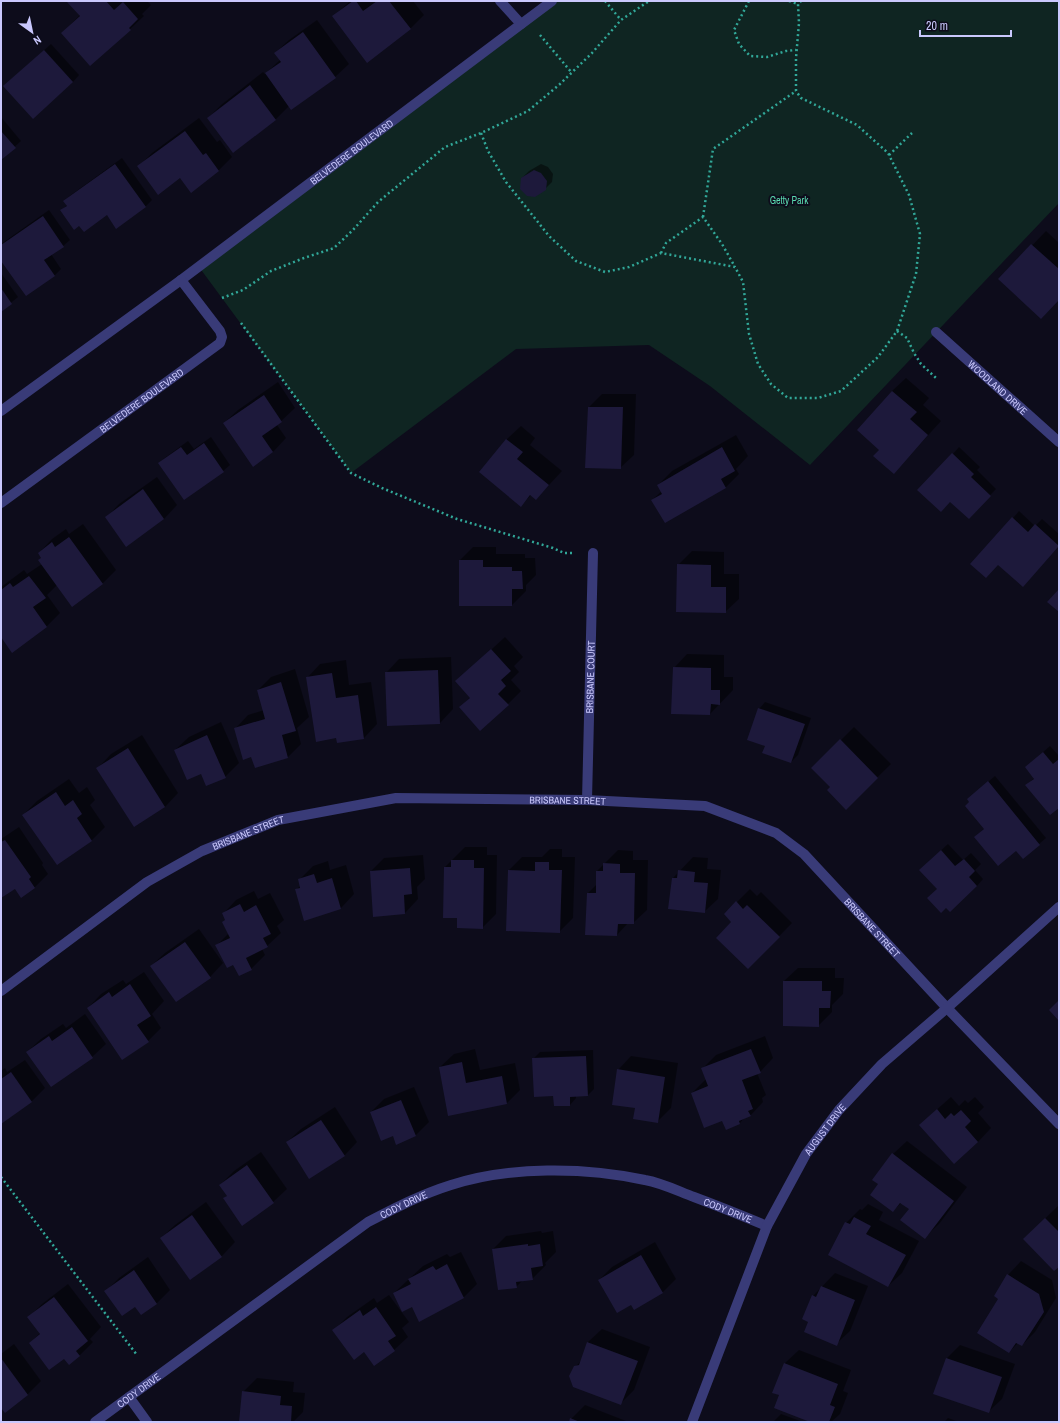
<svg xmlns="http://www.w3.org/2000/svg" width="1060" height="1423" viewBox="0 0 1060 1423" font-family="'Archivo Narrow',sans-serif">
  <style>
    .green { fill: #0f2522 }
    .shadow { fill: #0007 }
    .building { fill: #1d193b }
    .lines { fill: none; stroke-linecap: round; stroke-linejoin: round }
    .path { stroke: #31a798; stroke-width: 2.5; stroke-dasharray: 2 3; stroke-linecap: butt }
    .minor { stroke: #393b78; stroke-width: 10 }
    .labels { text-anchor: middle; stroke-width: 4; stroke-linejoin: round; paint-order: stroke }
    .street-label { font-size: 10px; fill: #cac8fd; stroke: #0d0c1b }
    .park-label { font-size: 10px; fill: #59d8af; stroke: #0d0c1b }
  </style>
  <rect width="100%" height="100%" fill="#0d0c1b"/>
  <!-- green -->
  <polygon class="green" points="552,1 1059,1 1059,203 810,465 710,386 649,345 516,349 351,473 199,267"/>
  <!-- shadow -->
  <g class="shadow">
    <polygon points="70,1 147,1 151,5 142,14 144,16 130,29 90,65 62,33 80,15"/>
    <polygon points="350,1 413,1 424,15 410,29 334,16"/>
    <polygon points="317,20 349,64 335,77 289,106 276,119 234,152 208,118 221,105 263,72 265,74 280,60 275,53 289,40"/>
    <polygon points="51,44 79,75 73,82 11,80"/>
    <polygon points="1,117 21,141 1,159"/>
    <polygon points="199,118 217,142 220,140 232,157 218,171 180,177 139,166 152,153"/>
    <polygon points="122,158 152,200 145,207 107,214 79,225 61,211 67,205 64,201 71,195"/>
    <polygon points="541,164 548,167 553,174 552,182 545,189 522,178 529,171"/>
    <polygon points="49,210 70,240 63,246 51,254 61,269 55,275 26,295 1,259 1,244"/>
    <polygon points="1046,231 1059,243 1059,299 1000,279"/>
    <polygon points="1,273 18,297 1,311"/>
    <polygon points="906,378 929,398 923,405 941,421 894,473 880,449 892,391"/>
    <polygon points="278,382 295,408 277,425 286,438 273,452 224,423 238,410"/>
    <polygon points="602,394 636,394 634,455 620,468 589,407"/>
    <polygon points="521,426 535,438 530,445 562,471 536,499 531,495 521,506 480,472 507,439"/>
    <polygon points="736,435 748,456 736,469 739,474 726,487 652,500 662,491 658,485 672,471"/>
    <polygon points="211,437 230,465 223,471 159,463 166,457 188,441 194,449"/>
    <polygon points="959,447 980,467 977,470 996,489 975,511 953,454"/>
    <polygon points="157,477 177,505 164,519 106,518 119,504"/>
    <polygon points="1019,511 1035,526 1042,519 1059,534 1059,546 1029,579 1013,518"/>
    <polygon points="83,524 116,570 103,583 72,605 57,585 47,595 60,613 46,627 1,636 1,587 24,570 27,574 42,564 42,558 39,553 52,539 66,529 69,534"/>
    <polygon points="473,547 496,547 496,554 525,554 525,558 535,558 536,575 526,585 526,591 512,605 460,605 460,560"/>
    <polygon points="692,551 724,552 724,574 739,574 739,599 725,612 678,565"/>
    <polygon points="505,637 523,657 514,666 519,672 511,680 521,691 508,704 460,707 471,697 457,681"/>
    <polygon points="687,654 724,655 724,677 733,677 733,690 710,714 674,668"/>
    <polygon points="451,657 453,709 440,723 386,673 399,659"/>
    <polygon points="346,660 349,685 371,682 377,724 364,738 337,742 337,737 307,678 320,664"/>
    <polygon points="295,669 309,717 297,728 301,744 288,757 255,767 252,756 235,729 248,715 264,710 258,690 271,677"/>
    <polygon points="765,702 811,718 798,755 791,762 766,745 759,709"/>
    <polygon points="221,722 239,763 225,777 201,773 175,750 189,737"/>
    <polygon points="854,727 891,764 846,808 832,787 813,768"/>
    <polygon points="142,735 178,793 165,807 98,768 111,754"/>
    <polygon points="1050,746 1059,756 1059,807 1027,785 1034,778 1026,767"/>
    <polygon points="995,776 1046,838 1039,844 975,837 985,828 968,799"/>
    <polygon points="69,779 79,793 87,787 95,800 90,805 105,827 92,840 57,864 23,815 37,801"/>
    <polygon points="19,827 43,863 42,865 48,874 35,887 16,888 1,897 1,839"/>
    <polygon points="948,844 963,860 971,853 981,864 975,870 983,879 977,886 938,889 927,863"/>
    <polygon points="465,847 487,847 487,855 497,855 496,914 482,928 458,917 445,867"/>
    <polygon points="550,849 562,849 562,857 575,857 573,918 559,932 509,870 522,857 542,857"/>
    <polygon points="618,850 633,851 633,860 648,860 647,910 633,923 628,923 617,935 588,893 597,884 597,871"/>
    <polygon points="423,855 425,879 417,887 418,899 405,913 371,871 384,858"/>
    <polygon points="693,857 708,858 707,869 721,870 718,899 704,912 673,878"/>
    <polygon points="328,861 330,870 346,865 354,894 341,908 305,919 296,890 301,885 299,880 313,866"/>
    <polygon points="750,889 757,896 761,892 792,923 748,968 733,922 725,914"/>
    <polygon points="254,891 258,899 270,893 284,920 277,926 281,933 267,946 262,949 265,955 251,969 234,963 217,945 229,933 226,920 223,914 236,900"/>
    <polygon points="199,929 223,963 210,977 151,966 165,953"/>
    <polygon points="798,968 835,968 835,978 844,978 843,994 832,1005 832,1012 818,1026 784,1025 784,981"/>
    <polygon points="144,972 164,1001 152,1014 161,1028 148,1041 88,1008 101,994 123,980 126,984"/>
    <polygon points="85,1014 106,1044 92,1057 27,1052 41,1039 63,1024 66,1028"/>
    <polygon points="765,1036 773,1058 760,1072 757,1073 766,1095 762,1098 763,1102 750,1116 745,1117 740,1123 726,1128 723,1120 692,1093 706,1079 702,1069 716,1055"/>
    <polygon points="475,1049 480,1070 515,1063 520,1090 507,1103 449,1115 440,1067 454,1054"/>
    <polygon points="593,1050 594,1089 588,1095 576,1096 576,1098 570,1105 554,1095 533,1059 540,1052"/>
    <polygon points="631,1056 678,1063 671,1108 658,1121 636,1107 618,1070"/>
    <polygon points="25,1060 45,1088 32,1101 1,1122 1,1071 5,1068 7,1072"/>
    <polygon points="414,1087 429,1122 415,1136 393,1135 371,1112 384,1099"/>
    <polygon points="951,1097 959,1106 965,1100 968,1103 975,1097 984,1107 978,1113 991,1128 978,1142 934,1112"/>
    <polygon points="335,1107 357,1142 344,1156 287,1142 301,1129"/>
    <polygon points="907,1141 967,1187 939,1224 925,1237 910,1209 902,1202 893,1211 880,1184 893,1154"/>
    <polygon points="261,1152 287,1189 273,1202 242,1224 224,1199 228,1195 220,1185 234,1171"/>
    <polygon points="206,1202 235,1242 222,1256 191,1279 161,1238 175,1225"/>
    <polygon points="868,1204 883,1212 879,1220 919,1241 902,1273 888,1286 846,1223 860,1209 862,1210"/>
    <polygon points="1059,1205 1059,1265 1024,1239"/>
    <polygon points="541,1231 542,1233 553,1231 556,1252 545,1263 546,1265 532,1279 523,1280 516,1287 493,1249 506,1236"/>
    <polygon points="655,1242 676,1279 663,1292 632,1303 599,1280 612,1267"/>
    <polygon points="461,1252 477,1284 464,1297 412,1306 394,1293 423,1266 447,1254 450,1257"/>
    <polygon points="148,1257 170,1290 157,1303 141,1314 135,1305 106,1291 119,1278"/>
    <polygon points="1021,1261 1052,1280 1056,1298 1035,1332 1022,1345 1018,1343 1009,1352 1000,1298 1008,1275"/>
    <polygon points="835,1273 868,1286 850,1331 836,1344 810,1322 813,1296"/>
    <polygon points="68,1284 101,1327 90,1339 93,1342 79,1356 64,1357 30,1343 41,1332 29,1317 42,1304"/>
    <polygon points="389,1295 409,1322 402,1328 408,1337 394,1350 374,1365 364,1351 334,1330 347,1317 374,1298 377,1303"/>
    <polygon points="602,1329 650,1347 634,1390 621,1403 575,1367 581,1361 588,1342"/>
    <polygon points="14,1344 41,1381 28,1394 5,1411 1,1406 1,1354"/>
    <polygon points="960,1345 1015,1364 1002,1399 988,1412 947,1358"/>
    <polygon points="799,1350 851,1370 843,1391 848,1393 840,1414 831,1422 813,1422 780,1395 774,1393 785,1363"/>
    <polygon points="257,1378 294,1382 293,1392 305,1393 303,1412 293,1422 240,1422 243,1392"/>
    <polygon points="585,1405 626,1421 626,1422 570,1422 571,1419"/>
    <polygon points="781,1414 803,1422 773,1422"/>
    <polygon points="948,1418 959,1422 944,1422"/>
  </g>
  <!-- building -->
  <g class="building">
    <polygon points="68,1 106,1 114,10 123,2 138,19 129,28 131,30 90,66 61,33 80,16 67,2"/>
    <polygon points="353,1 356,1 363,11 377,1 389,1 411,29 367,63 332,16"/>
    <polygon points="303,32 336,78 291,110 265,73 281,62 274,53"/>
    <polygon points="44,50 73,82 33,119 3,86"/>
    <polygon points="250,85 276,120 233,153 207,118"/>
    <polygon points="1,131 16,148 1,160"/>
    <polygon points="185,131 203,155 206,153 219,171 191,193 180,178 158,195 137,166"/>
    <polygon points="115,164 146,207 116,229 107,215 84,232 79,226 74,230 60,210 67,206 63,201"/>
    <polygon points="534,170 541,173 547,181 546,190 535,197 527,196 520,189 521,178"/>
    <polygon points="43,216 64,247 44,260 55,276 26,296 1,261 1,245"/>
    <polygon points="1031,244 1059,269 1059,300 1041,319 998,279"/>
    <polygon points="1,288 12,304 1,312"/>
    <polygon points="892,391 917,412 910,419 928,435 894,474 873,456 879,450 857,430"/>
    <polygon points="264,395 282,422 262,436 273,452 253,467 223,423"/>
    <polygon points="588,407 623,407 621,469 585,468"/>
    <polygon points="506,439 523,452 517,459 549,485 536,500 530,495 521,507 479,472"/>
    <polygon points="204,443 224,472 184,500 158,463 181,447 187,455"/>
    <polygon points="722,447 735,471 721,479 726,488 665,523 651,500 662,494 657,485"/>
    <polygon points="952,453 974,474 971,477 991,496 969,519 950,502 941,512 917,490"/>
    <polygon points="143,489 164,519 126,547 105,517"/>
    <polygon points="1012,517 1028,532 1035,524 1059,546 1023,587 998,565 986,578 970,564"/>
    <polygon points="69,537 103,584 72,607 38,560 41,558 38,553 52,542 55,547"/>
    <polygon points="459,560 483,560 483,567 512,567 512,571 522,571 523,589 512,589 512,606 459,606"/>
    <polygon points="677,564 711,565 711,587 726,587 726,613 676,612"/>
    <polygon points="29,576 46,598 33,607 47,627 12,653 1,637 1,590 10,583 13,587"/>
    <polygon points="1059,589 1059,612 1047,602"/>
    <polygon points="491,649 511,671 501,680 506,686 498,694 509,705 480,731 459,707 470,698 455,681"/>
    <polygon points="673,667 711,668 711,690 720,690 720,705 711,704 710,715 671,714"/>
    <polygon points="438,670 440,724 387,726 385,672"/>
    <polygon points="332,673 336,698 358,695 364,739 337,743 336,738 316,742 306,677"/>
    <polygon points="281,682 296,731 282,735 288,758 255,768 251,757 243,760 234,728 265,719 257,690"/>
    <polygon points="758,708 805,724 791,763 762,753 765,746 747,740"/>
    <polygon points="207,735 226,778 206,786 201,774 187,780 174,750"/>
    <polygon points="840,739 878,778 846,810 827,790 830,787 811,768"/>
    <polygon points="128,748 165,807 134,827 96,768"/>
    <polygon points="1043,752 1053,764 1059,759 1059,808 1050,815 1025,785 1034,779 1025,767"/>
    <polygon points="988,781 1040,845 1023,859 1016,851 998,866 974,837 984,829 965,806 969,802 967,799"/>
    <polygon points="56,792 65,806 73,800 82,814 77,818 92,841 57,865 22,815"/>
    <polygon points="5,840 31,877 29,879 35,888 21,898 15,889 1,898 1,842"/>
    <polygon points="941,850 955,866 964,859 975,871 969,877 977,886 950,912 946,908 941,913 927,898 937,889 919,870"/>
    <polygon points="451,860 474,860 474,868 484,868 483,929 457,928 457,918 443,918 444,867 451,867"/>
    <polygon points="535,862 549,862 549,870 562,870 560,933 506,931 508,870 535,871"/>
    <polygon points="603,863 620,864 620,873 635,873 634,924 618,924 617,936 585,935 587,893 596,893 596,871 603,871"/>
    <polygon points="410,868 412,894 404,895 405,914 373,917 370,871"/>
    <polygon points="678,870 695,872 694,882 708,883 705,913 668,909 672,878 677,878"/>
    <polygon points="314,874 317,883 332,878 341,909 304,921 295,889 300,888 298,879"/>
    <polygon points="736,901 743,909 747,905 780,937 748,969 716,938 731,922 724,914"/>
    <polygon points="240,904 244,912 256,905 271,934 263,938 268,947 246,958 252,970 239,976 233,965 227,968 215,945 230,938 222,922 225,920 222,913"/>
    <polygon points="185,942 211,978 176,1002 150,966"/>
    <polygon points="783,981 822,981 822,991 831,991 830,1008 819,1008 819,1027 783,1026"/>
    <polygon points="130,984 151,1016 137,1025 149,1042 122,1060 87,1008 109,992 112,997"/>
    <polygon points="1059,1000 1059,1021 1049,1010"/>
    <polygon points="72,1027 93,1058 51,1087 26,1052 49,1036 52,1041"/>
    <polygon points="751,1049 761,1073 742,1080 753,1109 748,1111 751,1116 739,1121 740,1124 726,1130 722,1121 704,1128 691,1093 708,1086 701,1068"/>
    <polygon points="586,1056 588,1096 570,1097 570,1106 554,1106 553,1096 534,1097 532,1058"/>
    <polygon points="462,1062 466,1083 502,1076 507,1104 448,1116 439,1067"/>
    <polygon points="617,1069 665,1077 658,1123 633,1119 635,1108 612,1105"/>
    <polygon points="11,1072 32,1102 1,1124 1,1079"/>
    <polygon points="401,1100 416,1136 396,1145 393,1136 381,1141 370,1112"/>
    <polygon points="937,1109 945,1119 951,1113 954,1116 961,1110 971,1121 965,1127 978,1142 954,1164 919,1125"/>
    <polygon points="321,1120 345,1156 309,1179 286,1142"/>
    <polygon points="892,1153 954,1201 925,1239 900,1220 909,1209 900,1203 893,1212 870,1195 878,1184 872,1180"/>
    <polygon points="247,1165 274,1203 242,1226 223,1198 227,1196 219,1185"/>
    <polygon points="192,1215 222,1257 190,1280 160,1238"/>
    <polygon points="854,1217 871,1226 866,1234 906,1255 888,1287 828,1255 845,1222 850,1224"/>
    <polygon points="1045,1218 1059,1232 1059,1267 1054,1271 1023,1239"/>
    <polygon points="528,1244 528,1246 540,1244 543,1266 531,1268 533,1280 516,1282 517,1288 498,1290 492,1249"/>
    <polygon points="641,1255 663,1293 634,1310 631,1305 617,1313 598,1280"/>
    <polygon points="447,1264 464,1298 419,1322 412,1307 402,1312 393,1293 411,1284 408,1279 433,1266 436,1270"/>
    <polygon points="134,1270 157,1304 141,1315 135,1307 122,1316 104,1291"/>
    <polygon points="1007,1274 1039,1294 1044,1312 1022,1346 1016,1343 1009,1353 977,1333 998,1299 994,1296"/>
    <polygon points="821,1286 855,1300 837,1346 804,1332 808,1322 802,1319 812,1295 816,1297"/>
    <polygon points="54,1297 88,1341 76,1351 80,1356 69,1365 64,1359 49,1370 29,1343 40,1334 27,1317"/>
    <polygon points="376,1307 396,1336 388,1341 395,1351 374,1366 364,1352 354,1360 332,1330 360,1310 363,1316"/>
    <polygon points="587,1342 638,1361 621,1405 573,1387 569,1376 574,1366 579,1365"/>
    <polygon points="1,1358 28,1395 5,1413 1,1408"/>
    <polygon points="946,1358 1002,1377 989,1413 933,1394"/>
    <polygon points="784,1363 838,1384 830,1405 835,1407 829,1422 810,1422 774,1408 779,1395 772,1393"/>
    <polygon points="242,1391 281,1396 280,1405 292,1406 291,1422 239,1422"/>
    <polygon points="570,1418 580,1422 569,1422"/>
  </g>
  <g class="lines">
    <!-- path -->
    <g class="path">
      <polyline points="605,1 621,20"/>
      <polyline points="749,1 734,30 739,44 750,56 767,57 786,51 796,50"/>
      <polyline points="789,1 798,4"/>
      <polyline points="540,35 572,73"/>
      <polyline points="481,133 488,151 506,182 549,236 576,261 605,272 629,267 661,253 735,267 743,282 749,334 758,364 771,384 788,398 818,398 841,391 878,357 897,331 916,274 920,234 909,195 888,153 857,125 801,98 796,91 796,58 799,23 798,4 801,1"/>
      <polyline points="889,155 912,133"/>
      <polyline points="703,217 713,149 796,91"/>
      <polyline points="661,253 666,243 703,217 722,244 735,267"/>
      <polyline points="222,298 243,290 271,271 304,258 334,248 353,230 378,202 445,147 481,133 528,111 560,84 592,53 621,20 649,1"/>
      <polyline points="241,323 351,473 382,488 457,519 553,548 564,553 573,553"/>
      <polyline points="897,331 907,338 914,353 921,364 936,378"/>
      <polyline points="1,1177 137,1355"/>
    </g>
    <!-- minor -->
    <g class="minor">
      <polyline points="500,1 521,24"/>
      <path id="s1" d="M 936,332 L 1059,442"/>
      <path id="s2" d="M 1,411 L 181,280 L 552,1"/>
      <path id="s3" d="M 1,503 L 220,343 L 222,337 L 220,331 L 181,280"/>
      <path id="s4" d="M 587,800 L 593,553"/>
      <path id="s5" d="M 1,991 L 147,882 L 202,851 L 278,820 L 396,798 L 587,800 L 705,806 L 776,833 L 804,854 L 947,1008 L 1059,1124"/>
      <polyline points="129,1397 147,1422"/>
      <path id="s6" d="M 95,1422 L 368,1222 C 395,1208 422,1194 451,1185 C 509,1166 585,1167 645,1180 C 662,1183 678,1191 694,1197 C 718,1206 743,1216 767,1226"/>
      <path id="s7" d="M 692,1422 L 767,1226 L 806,1154 L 839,1110 L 882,1064 L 947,1008 L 1059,907"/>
    </g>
  </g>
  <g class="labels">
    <!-- street labels -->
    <g class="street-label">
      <text dy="4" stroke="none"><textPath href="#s2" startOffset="436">BELVEDERE BOULEVARD</textPath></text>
      <text dy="4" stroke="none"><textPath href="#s1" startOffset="83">WOODLAND DRIVE</textPath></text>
      <text dy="4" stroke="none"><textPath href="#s3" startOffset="174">BELVEDERE BOULEVARD</textPath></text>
      <text dy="4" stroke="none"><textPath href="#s4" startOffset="123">BRISBANE COURT</textPath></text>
      <text dy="4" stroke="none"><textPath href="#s5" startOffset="619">BRISBANE STREET</textPath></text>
      <text dy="4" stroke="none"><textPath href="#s5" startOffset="295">BRISBANE STREET</textPath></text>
      <text dy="4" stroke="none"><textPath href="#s5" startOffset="968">BRISBANE STREET</textPath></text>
      <text dy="4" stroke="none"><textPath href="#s7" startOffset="323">AUGUST DRIVE</textPath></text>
      <text dy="4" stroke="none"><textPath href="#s6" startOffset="378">CODY DRIVE</textPath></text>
      <text dy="4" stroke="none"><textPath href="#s6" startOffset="714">CODY DRIVE</textPath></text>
      <text dy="4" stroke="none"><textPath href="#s6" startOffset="54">CODY DRIVE</textPath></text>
    </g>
    <!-- park labels -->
    <g class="park-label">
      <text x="789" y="204">Getty Park</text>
    </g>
  </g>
  <!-- border -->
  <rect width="1060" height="1423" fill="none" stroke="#cac8fd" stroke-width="4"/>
  <!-- north arrow -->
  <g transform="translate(32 32) rotate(147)" stroke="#0d0c1b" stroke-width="3" paint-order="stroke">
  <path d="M0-3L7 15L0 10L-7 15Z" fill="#cac8fd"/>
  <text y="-6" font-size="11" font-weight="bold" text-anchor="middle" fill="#cac8fd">N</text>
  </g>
  <!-- scale -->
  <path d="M920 30v6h91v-6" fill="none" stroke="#cac8fd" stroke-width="2"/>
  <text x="926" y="30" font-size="12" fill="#cac8fd" stroke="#0d0c1b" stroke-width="3" paint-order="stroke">20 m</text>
</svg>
